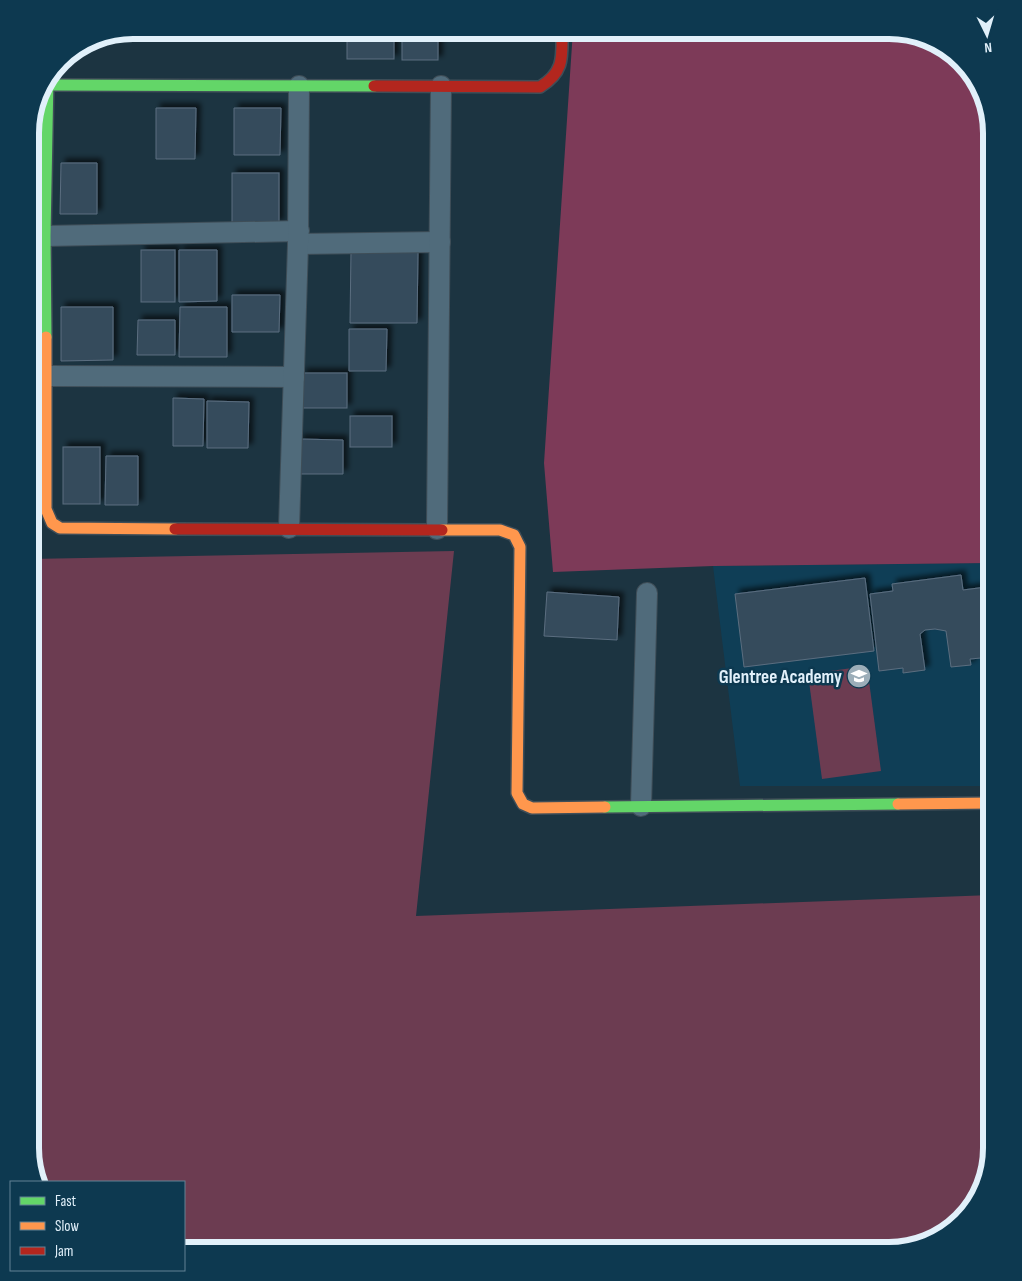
<svg xmlns="http://www.w3.org/2000/svg" width="1022" height="1281" viewBox="0 0 1022 1281" font-family="'Sofia Sans Condensed',sans-serif">
  <style>
    .built { fill: #0f3e56 }
    .green { fill: #6c3c51 }
    .forest { fill: #7d3a58 }
    .building { fill: #364b5c; stroke: #5b6e80; filter: url(#shadow) }
    .lines { fill: none; stroke-linecap: round; stroke-linejoin: round }
    .street-casing { stroke: #3f4e58; stroke-width: 22 }
    .fast-casing { stroke: #3f4e58; stroke-width: 14 }
    .slow-casing { stroke: #3f4e58; stroke-width: 14 }
    .jam-casing { stroke: #3f4e58; stroke-width: 14 }
    .street { stroke: #506b7b; stroke-width: 20 }
    .fast { stroke: #63d668; stroke-width: 11 }
    .slow { stroke: #ff974d; stroke-width: 11 }
    .jam { stroke: #b3261e; stroke-width: 11 }
    .labels { text-anchor: middle; stroke-width: 5; stroke-linejoin: round; paint-order: stroke }
    .poi-label { font-size: 19px; font-weight: bold; fill: #e1f0fa; stroke: #0d3950; text-anchor: end }
    .rim { fill: none; stroke: #e1f0fa; stroke-width: 6 }
  </style>
  <defs>
    <filter id="shadow"><feDropShadow dx="4.5" dy="-4.5" stdDeviation="2.5" flood-color="#0009"/></filter>
  </defs>
  <rect width="100%" height="100%" fill="#1c3441"/>
  <!-- built -->
  <polygon class="built" points="992,563 992,786 740,786 713,566"/>
  <!-- green -->
  <g class="green">
    <polygon points="454,551 416,916 992,895 992,1148 978,1199 946,1233 889,1251 184,1251 184,1182 41,1182 30,1148 30,559"/>
    <polygon points="867,666 881,771 822,779 808,674"/>
  </g>
  <!-- forest -->
  <polygon class="forest" points="573,30 895,30 940,44 974,76 992,133 992,563 713,566 553,572 544,463"/>
  <!-- building -->
  <g class="building">
    <rect x="347" y="30" width="47" height="29"/>
    <rect x="402" y="30" width="36" height="30"/>
    <polygon points="156,108 196,108 195,159 156,159"/>
    <polygon points="234,108 281,108 280,155 234,155"/>
    <polygon points="61,163 97,163 97,214 60,214"/>
    <rect x="232" y="173" width="47" height="51"/>
    <rect x="141" y="250" width="34" height="52"/>
    <polygon points="179,250 217,250 217,301 179,302"/>
    <polygon points="351,251 418,252 417,323 350,323"/>
    <polygon points="232,295 280,295 279,332 232,332"/>
    <polygon points="61,307 113,307 113,360 61,361"/>
    <polygon points="180,307 227,307 227,357 179,357"/>
    <polygon points="138,320 175,320 175,355 137,355"/>
    <polygon points="349,329 387,329 386,371 349,371"/>
    <rect x="302" y="373" width="45" height="35"/>
    <polygon points="173,398 204,399 203,446 173,446"/>
    <polygon points="207,401 249,402 248,448 207,448"/>
    <rect x="350" y="416" width="42" height="31"/>
    <polygon points="299,439 343,440 343,474 299,474"/>
    <rect x="63" y="447" width="37" height="57"/>
    <polygon points="106,456 138,456 138,505 105,505"/>
    <polygon points="961,575 963,590 986,587 988,591 992,590 992,657 970,659 971,665 951,667 946,631 935,629 925,630 920,634 925,670 903,673 903,668 879,671 870,594 893,591 892,584"/>
    <polygon points="865,578 874,651 744,667 735,594"/>
    <polygon points="547,592 619,597 617,640 544,636"/>
  </g>
  <g class="lines">
    <!-- street casing -->
    <g class="street-casing">
      <g id="street">
        <polyline points="45,236 299,231"/>
        <polyline points="298,244 440,242"/>
        <polyline points="47,376 294,377"/>
        <polyline points="289,528 298,244 299,86"/>
        <polyline points="437,529 441,86"/>
        <polyline points="641,806 647,593"/>
      </g>
    </g>
    <!-- fast casing -->
    <g class="fast-casing">
      <g id="fast">
        <polyline points="48,85 374,86"/>
        <polyline points="46,337 45,236 48,78"/>
        <polyline points="605,807 898,804"/>
      </g>
    </g>
    <!-- slow casing -->
    <g class="slow-casing">
      <g id="slow">
        <polyline points="46,337 46,509 52,523 60,528 175,529"/>
        <polyline points="442,530 500,530 514,535 520,547 517,793 523,804 532,808 605,807"/>
        <polyline points="898,804 992,803"/>
      </g>
    </g>
    <!-- jam casing -->
    <g class="jam-casing">
      <g id="jam">
        <path d="M 374,86 L 540,87 C 565,72 562,56 562,30"/>
        <polyline points="175,529 442,530"/>
      </g>
    </g>
    <!-- street -->
    <use href="#street" class="street"/>
    <!-- fast -->
    <use href="#fast" class="fast"/>
    <!-- slow -->
    <use href="#slow" class="slow"/>
    <!-- jam -->
    <use href="#jam" class="jam"/>
  </g>
  <!-- icons -->
  <defs>
    <g id="school-disc" transform="scale(1.25)"><circle r="9.5" fill="#9caeb9" stroke="#0d3950"/><path d="M0-5L7-2L0 1L-7-2ZM-4 1L0 2.5L4 1V4Q0 6-4 4Z" fill="#fff"/></g>
  </defs>
  <g fill-rule="evenodd">
    <use href="#school-disc" x="859" y="676"/>
  </g>
  <g class="labels">
    <!-- poi labels -->
    <g class="poi-label">
      <text x="842" y="683">Glentree Academy</text>
    </g>
  </g>
  <!-- crop -->
  <path d="M0 0H1022V1281H0ZM133 39H889A94 94 0 0 1 983 133V1148A94 94 0 0 1 889 1242H133A94 94 0 0 1 39 1148V133A94 94 0 0 1 133 39Z" fill="#0d3950" fill-rule="evenodd"/>
  <path class="rim" d="M133 39H889A94 94 0 0 1 983 133V1148A94 94 0 0 1 889 1242H133A94 94 0 0 1 39 1148V133A94 94 0 0 1 133 39Z"/>
  <!-- legend -->
  <rect x="10" y="1181" width="175" height="90" fill="#0d3950" stroke="#628294"/>
  <rect x="20" y="1197" width="25" height="8" fill="#63d668" stroke="#628294"/>
  <text x="55" y="1206" font-size="15" fill="#e1f0fa">Fast</text>
  <rect x="20" y="1222" width="25" height="8" fill="#ff974d" stroke="#628294"/>
  <text x="55" y="1231" font-size="15" fill="#e1f0fa">Slow</text>
  <rect x="20" y="1247" width="25" height="8" fill="#b3261e" stroke="#628294"/>
  <text x="55" y="1256" font-size="15" fill="#e1f0fa">Jam</text>
  <!-- north arrow -->
  <g transform="translate(987 35) rotate(175)" stroke="#0d3950" stroke-width="4" paint-order="stroke">
  <path d="M0-4L9 19L0 12L-9 19Z" fill="#e1f0fa"/>
  <text y="-8" font-size="14" font-weight="bold" text-anchor="middle" fill="#e1f0fa">N</text>
  </g>
</svg>
